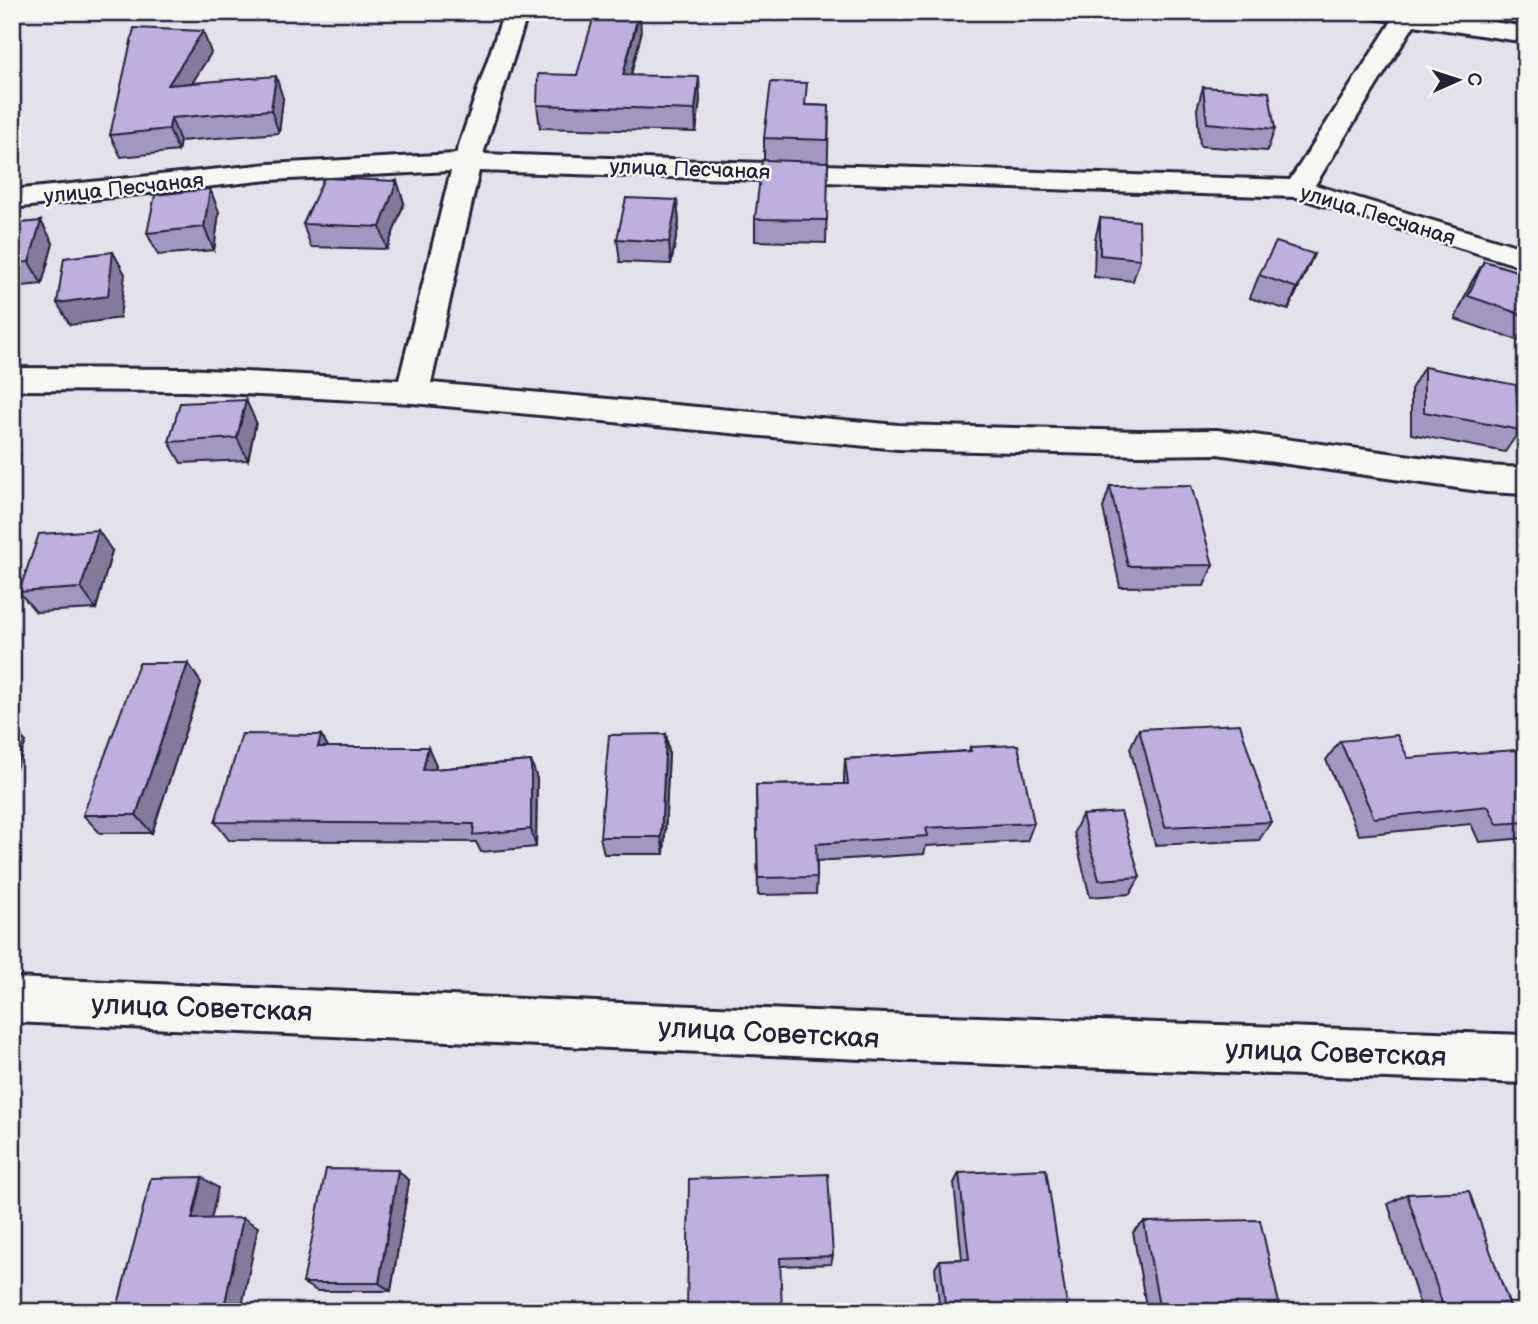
<svg xmlns="http://www.w3.org/2000/svg" width="1538" height="1324" viewBox="0 0 1538 1324" font-family="'Balsamiq Sans',sans-serif">
  <style>
    .lines { fill: none; stroke-linecap: round; stroke-linejoin: round }
    .street-casing { stroke: #22223b; stroke-width: 6 }
    .secondary-casing { stroke: #22223b; stroke-width: 6 }
    .street { fill: #f6f6f2; fill-rule: evenodd }
    .secondary { fill: #f6f6f2; fill-rule: evenodd }
    .wall { fill: #a396c0; stroke: #22223b; stroke-width: 2 }
    .shaded-wall { fill: #857a9c; stroke: #22223b; stroke-width: 2 }
    .building { fill: #beafdf; stroke: #22223b; stroke-width: 2 }
    .labels { text-anchor: middle; stroke-width: 5; stroke-linejoin: round; paint-order: stroke }
    .far-street-label { font-size: 21px; fill: #22223b; stroke: #f6f6f2 }
    .near-street-label { font-size: 28px; fill: #22223b; stroke: #f6f6f2 }
  </style>
  <rect width="100%" height="100%" fill="#e5e1ec"/>
  <filter id="ink" filterUnits="userSpaceOnUse"><feTurbulence type="fractalNoise" baseFrequency=".0143" numOctaves="2"/><feDisplacementMap in="SourceGraphic" scale="14" xChannelSelector="R" yChannelSelector="G"/><feConvolveMatrix kernelMatrix="1 2 1 2 8 2 1 2 1" color-interpolation-filters="sRGB"/></filter>
  <g filter="url(#ink)">
    <g class="lines">
      <!-- street casing -->
      <g class="street-casing">
        <polygon id="street" points="504,12 528,12 483,154 1290,180 1392,21 1369,17 1366,12 1427,12 1526,27 1526,42 1414,25 1315,185 1526,249 1526,268 1296,197 479,171 431,383 898,425 1140,431 1217,430 1486,466 1526,468 1526,494 1486,492 1217,454 1140,455 898,449 413,403 186,391 12,390 12,368 186,369 399,380 451,171 269,180 12,208 12,190 269,164 456,154"/>
      </g>
      <!-- secondary casing -->
      <g class="secondary-casing">
        <polygon id="secondary" points="12,978 885,1014 1526,1035 1526,1083 885,1060 12,1022"/>
      </g>
      <!-- street -->
      <use href="#street" class="street"/>
      <!-- secondary -->
      <use href="#secondary" class="secondary"/>
    </g>
    <!-- wall -->
    <g class="wall">
      <polygon points="641,34 631,75 700,99 696,132 540,128 537,105 577,75"/>
      <polygon points="211,53 192,83 283,98 279,133 180,141 178,151 121,157 110,135"/>
      <polygon points="1203,87 1275,129 1267,151 1200,146 1197,109"/>
      <polygon points="806,105 829,106 826,243 755,241 755,219 764,160 764,138"/>
      <polygon points="397,181 404,203 387,249 311,247 303,224"/>
      <polygon points="210,189 219,212 214,250 158,255 147,233"/>
      <polygon points="677,200 679,223 671,264 620,262 617,239"/>
      <polygon points="1100,218 1140,259 1133,281 1094,277 1095,240"/>
      <polygon points="12,224 53,243 42,284 12,287"/>
      <polygon points="1314,254 1288,310 1250,298 1259,275"/>
      <polygon points="1484,261 1526,274 1526,343 1455,319 1471,283"/>
      <polygon points="1424,367 1520,430 1505,452 1411,434 1411,389"/>
      <polygon points="256,422 248,460 181,463 169,442"/>
      <polygon points="1110,486 1213,565 1204,586 1120,587 1103,508"/>
      <polygon points="112,551 96,609 36,612 19,592"/>
      <polygon points="188,663 201,683 152,833 100,833 83,815"/>
      <polygon points="1139,729 1271,822 1259,840 1155,845 1130,748"/>
      <polygon points="666,734 669,753 664,854 604,854 600,837"/>
      <polygon points="321,735 328,747 436,765 435,769 531,761 537,779 536,847 481,852 476,842 229,840 215,822"/>
      <polygon points="1340,741 1408,758 1526,770 1526,838 1479,842 1471,824 1359,835 1326,760"/>
      <polygon points="970,747 1034,823 1027,841 926,846 924,854 817,861 817,877 816,894 758,895 756,785 844,784 844,777 845,759 969,751"/>
      <polygon points="1082,815 1140,877 1130,894 1090,897 1074,832"/>
      <polygon points="959,1173 1068,1312 940,1312 935,1268 940,1260 962,1259 954,1183"/>
      <polygon points="689,1179 833,1256 831,1264 781,1266"/>
      <polygon points="409,1181 391,1291 317,1291 303,1283"/>
      <polygon points="1407,1194 1512,1312 1422,1312 1388,1204"/>
      <polygon points="1144,1222 1281,1312 1147,1312 1133,1232"/>
    </g>
    <!-- shaded-wall -->
    <g class="shaded-wall">
      <polygon points="640,12 641,34 625,98 623,75"/>
      <polygon points="203,31 211,53 177,107 168,85"/>
      <polygon points="276,76 283,98 279,133 271,110"/>
      <polygon points="699,77 700,99 696,132 695,110"/>
      <polygon points="171,118 180,141 178,151 169,129"/>
      <polygon points="397,181 404,203 387,249 380,227"/>
      <polygon points="210,189 219,212 214,250 204,227"/>
      <polygon points="677,200 679,223 671,264 669,242"/>
      <polygon points="41,221 53,243 42,284 29,262"/>
      <polygon points="113,252 125,274 120,318 70,325 57,303"/>
      <polygon points="1314,254 1304,276 1288,310 1297,288"/>
      <polygon points="246,400 256,422 248,460 237,438"/>
      <polygon points="12,442 20,454 12,487"/>
      <polygon points="98,530 112,551 96,609 81,588"/>
      <polygon points="188,663 201,683 152,833 136,815"/>
      <polygon points="12,727 26,742 12,779"/>
      <polygon points="666,734 669,753 664,854 661,837"/>
      <polygon points="321,735 332,753 318,747"/>
      <polygon points="428,747 436,765 432,788 423,770"/>
      <polygon points="531,761 537,779 536,847 531,829"/>
      <polygon points="12,1164 20,1168 12,1195"/>
      <polygon points="398,1170 409,1181 391,1291 379,1283"/>
      <polygon points="202,1177 218,1188 209,1229 192,1219"/>
      <polygon points="243,1218 258,1227 241,1312 223,1312"/>
    </g>
    <!-- building -->
    <g class="building">
      <polygon points="595,12 639,12 623,75 699,77 695,110 537,105 538,74 577,75"/>
      <polygon points="134,28 203,31 168,85 276,76 271,110 171,118 169,129 110,135"/>
      <polygon points="771,82 807,83 805,105 829,106 828,140 764,138"/>
      <polygon points="1203,87 1269,92 1275,129 1207,123"/>
      <polygon points="762,160 828,162 827,220 755,219"/>
      <polygon points="324,178 397,181 380,227 303,224"/>
      <polygon points="210,189 204,227 147,233 155,195"/>
      <polygon points="626,198 677,200 669,242 617,239"/>
      <polygon points="1100,218 1139,221 1140,259 1100,255"/>
      <polygon points="41,221 29,262 12,263 12,224"/>
      <polygon points="1276,242 1314,254 1297,288 1259,275"/>
      <polygon points="113,252 108,296 57,303 64,258"/>
      <polygon points="1484,261 1526,274 1526,316 1468,296"/>
      <polygon points="1424,367 1516,385 1520,430 1424,412"/>
      <polygon points="246,400 237,438 169,442 180,403"/>
      <polygon points="1191,485 1213,565 1128,566 1110,486"/>
      <polygon points="98,530 81,588 19,592 39,534"/>
      <polygon points="139,663 188,663 136,815 83,815"/>
      <polygon points="1240,724 1271,822 1165,827 1139,729"/>
      <polygon points="242,734 321,735 318,747 428,747 423,770 531,761 531,829 473,835 474,824 215,822"/>
      <polygon points="666,734 661,837 600,837 609,735"/>
      <polygon points="1397,735 1408,758 1516,750 1526,770 1526,822 1497,824 1488,806 1374,818 1340,741"/>
      <polygon points="1018,745 1034,823 926,828 928,836 816,844 817,877 758,878 756,785 848,784 845,759 971,751 970,747"/>
      <polygon points="1121,812 1140,877 1099,880 1082,815"/>
      <polygon points="326,1169 398,1170 379,1283 303,1283"/>
      <polygon points="1046,1169 1068,1312 946,1312 940,1260 969,1259 959,1173"/>
      <polygon points="828,1174 833,1256 780,1258 782,1312 687,1312 689,1179"/>
      <polygon points="202,1177 192,1219 243,1218 223,1312 116,1312 151,1178"/>
      <polygon points="1469,1191 1512,1312 1445,1312 1407,1194"/>
      <polygon points="1260,1220 1281,1312 1160,1312 1144,1222"/>
    </g>
  </g>
  <g class="labels">
    <!-- far-street labels -->
    <g class="far-street-label">
      <text transform="translate(690 169) rotate(2)" y="7">улица Песчаная</text>
      <text transform="translate(124 188) rotate(-6)" y="7">улица Песчаная</text>
      <text transform="translate(1378 215) rotate(17)" y="7">улица Песчаная</text>
    </g>
    <!-- near-street labels -->
    <g class="near-street-label">
      <text transform="translate(202 1007) rotate(2)" y="10">улица Советская</text>
      <text transform="translate(769 1032) rotate(3)" y="10">улица Советская</text>
      <text transform="translate(1336 1052) rotate(2)" y="10">улица Советская</text>
    </g>
  </g>
  <!-- margin -->
  <rect width="1538" height="1324" fill="none" stroke="#f6f6f2" stroke-width="42"/>
  <rect x="21" y="21" width="1496" height="1282" fill="none" stroke="#22223b" stroke-width="2.5" filter="url(#ink)"/>
  <!-- north arrow -->
  <g transform="translate(1458 80) rotate(87)" stroke="#f6f6f2" stroke-width="5" paint-order="stroke">
  <path d="M0-5L12 26L0 18L-12 26Z" fill="#22223b"/>
  <text y="-10" font-size="19" font-weight="bold" text-anchor="middle" fill="#22223b">С</text>
  </g>
</svg>
